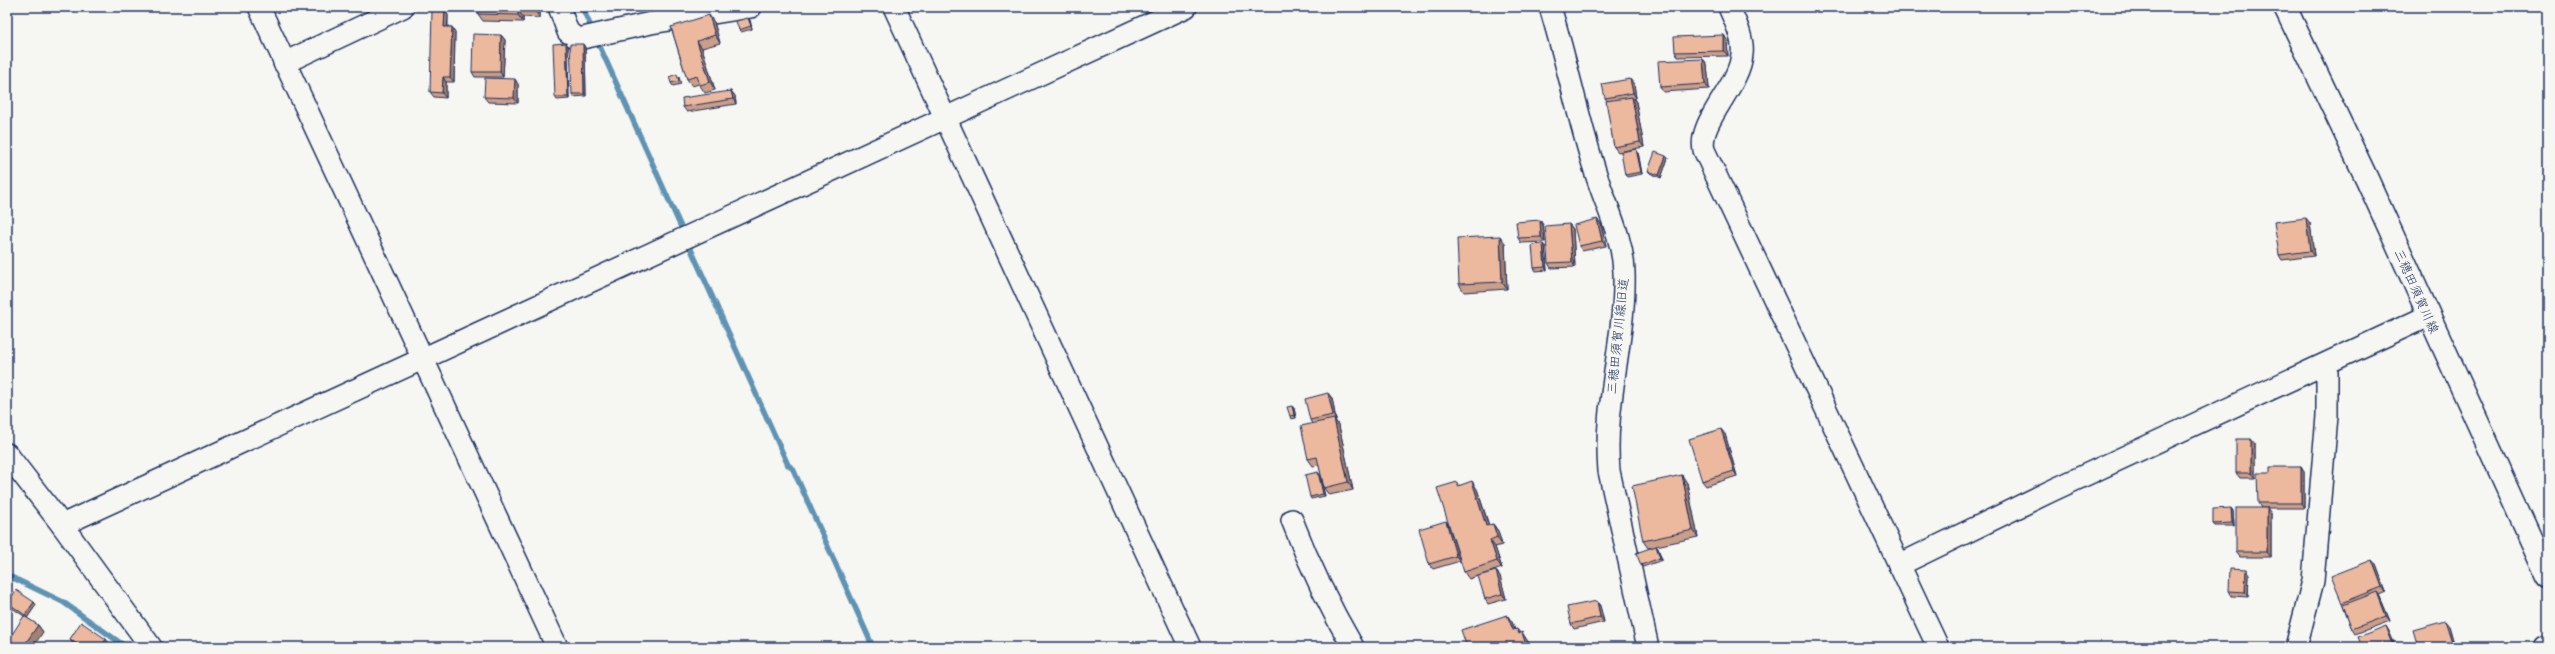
<svg xmlns="http://www.w3.org/2000/svg" width="2555" height="654" viewBox="0 0 2555 654" font-family="Dekko,'Klee One',sans-serif">
  <style>
    .lines { fill: none; stroke-linecap: round; stroke-linejoin: round }
    .stream { stroke: #5f93b3; stroke-width: 5.5 }
    .street-casing { stroke: #1b2f5e; stroke-width: 24 }
    .secondary-casing { stroke: #1b2f5e; stroke-width: 25 }
    .street { stroke: #f6f6f2; stroke-width: 21 }
    .secondary { stroke: #f6f6f2; stroke-width: 22 }
    .wall { fill: #cb9e88; stroke: #1b2f5e }
    .shaded-wall { fill: #a5816f; stroke: #1b2f5e }
    .building { fill: #ecb89e; stroke: #1b2f5e }
    .labels { text-anchor: middle; stroke-width: 3; stroke-linejoin: round; paint-order: stroke }
    .street-label { font-size: 13px; fill: #1b2f5e; stroke: #f6f6f2 }
  </style>
  <rect width="100%" height="100%" fill="#f6f6f2"/>
  <filter id="ink" filterUnits="userSpaceOnUse"><feTurbulence type="fractalNoise" baseFrequency=".025" numOctaves="2"/><feDisplacementMap in="SourceGraphic" scale="8" xChannelSelector="R" yChannelSelector="G"/><feConvolveMatrix kernelMatrix="1 2 1 2 8 2 1 2 1" color-interpolation-filters="sRGB"/></filter>
  <g filter="url(#ink)">
    <g class="lines">
      <!-- stream -->
      <g class="stream">
        <polyline points="582,7 788,465 793,469 873,647"/>
        <polyline points="7,575 63,602 126,647"/>
      </g>
      <!-- street casing -->
      <g class="street-casing">
        <g id="street">
          <polyline points="259,7 557,647"/>
          <polyline points="559,7 568,32 578,39 651,23 751,7"/>
          <polyline points="894,7 1190,647"/>
          <path d="M 1550,7 C 1567,62 1578,119 1596,174 C 1606,206 1623,238 1624,272 C 1626,339 1603,404 1609,471 L 1648,647"/>
          <path d="M 1729,7 C 1735,21 1744,39 1742,54 C 1740,86 1697,122 1704,150 L 1938,647"/>
          <polyline points="284,63 403,7"/>
          <polyline points="7,454 62,525 151,647"/>
          <path d="M 1292,520 C 1309,564 1329,606 1353,647"/>
          <polyline points="62,525 1186,7"/>
          <polyline points="1899,565 2051,491 2428,316"/>
          <polyline points="2296,647 2313,581 2327,416 2327,364"/>
          <polyline points="2545,647 2548,646"/>
        </g>
      </g>
      <!-- secondary casing -->
      <g class="secondary-casing">
        <polyline id="secondary" points="2285,7 2367,179 2548,577"/>
      </g>
      <!-- street -->
      <use href="#street" class="street"/>
      <!-- secondary -->
      <use href="#secondary" class="secondary"/>
    </g>
    <!-- wall -->
    <g class="wall">
      <polygon points="540,7 540,18 523,17 523,22 483,21 478,14"/>
      <polygon points="667,7 682,7 683,9 669,11"/>
      <polygon points="445,10 448,15 448,27 452,27 455,32 454,82 446,82 446,98 434,97 430,92"/>
      <polygon points="748,18 750,20 752,29 741,32 739,30"/>
      <polygon points="714,22 720,43 702,48 715,90 705,93 699,84 692,86 687,79 671,27"/>
      <polygon points="501,35 505,40 503,77 475,77 472,72"/>
      <polygon points="1724,35 1727,40 1728,56 1678,57 1675,52"/>
      <polygon points="568,46 569,99 557,100 555,97"/>
      <polygon points="585,47 586,96 573,97 572,94"/>
      <polygon points="1703,59 1707,64 1709,89 1663,92 1660,87"/>
      <polygon points="679,77 681,84 673,86 671,83"/>
      <polygon points="518,84 518,103 488,102 484,97"/>
      <polygon points="1634,84 1636,98 1634,99 1636,102 1644,147 1618,152 1614,147 1607,101 1605,98"/>
      <polygon points="731,91 735,96 736,104 687,112 683,107"/>
      <polygon points="1638,152 1642,174 1627,177 1625,175"/>
      <polygon points="1668,158 1661,178 1650,173 1648,171"/>
      <polygon points="1597,219 1601,224 1606,246 1582,251 1579,246"/>
      <polygon points="1540,220 1543,225 1545,242 1521,243 1518,238"/>
      <polygon points="2310,223 2314,256 2282,260 2279,255"/>
      <polygon points="1569,224 1573,229 1575,267 1551,268 1548,263"/>
      <polygon points="1505,243 1507,289 1464,292 1459,284"/>
      <polygon points="1543,244 1545,246 1547,270 1536,271 1534,268"/>
      <polygon points="1332,398 1336,420 1335,420 1339,426 1353,490 1329,495 1324,488 1319,465 1313,466 1308,459 1312,424 1310,420"/>
      <polygon points="1294,408 1296,418 1291,419 1290,416"/>
      <polygon points="1725,434 1737,476 1706,486 1702,481"/>
      <polygon points="2255,444 2255,478 2240,478 2236,473"/>
      <polygon points="2301,467 2304,472 2304,508 2261,508 2258,503 2270,473"/>
      <polygon points="1320,475 1325,496 1311,499 1310,497"/>
      <polygon points="1687,483 1698,537 1656,546 1658,548 1662,560 1643,567 1641,565 1653,547 1648,548 1643,541"/>
      <polygon points="1459,485 1477,489 1489,525 1493,524 1498,531 1502,545 1495,547 1502,568 1469,579 1464,572"/>
      <polygon points="2231,508 2233,511 2234,526 2215,526 2213,524"/>
      <polygon points="2271,513 2271,557 2240,557 2236,552"/>
      <polygon points="1446,521 1449,526 1460,561 1433,569 1429,564"/>
      <polygon points="2372,560 2376,565 2386,592 2379,595 2380,597 2390,621 2355,634 2352,629 2343,605 2342,603"/>
      <polygon points="1496,571 1500,576 1506,599 1488,604 1485,599"/>
      <polygon points="2249,574 2248,597 2232,596 2229,591"/>
      <polygon points="1597,601 1600,606 1604,622 1574,629 1571,624"/>
      <polygon points="34,602 36,605 27,618 38,625 43,632 24,616 9,606 8,603"/>
      <polygon points="1507,615 1512,622 1515,630 1517,629 1520,633 1527,640 1530,647 1467,647"/>
      <polygon points="2449,626 2455,647 2418,647"/>
      <polygon points="70,639 110,644 107,647 79,647 73,644"/>
    </g>
    <!-- shaded-wall -->
    <g class="shaded-wall">
      <polygon points="535,7 540,7 540,18 535,11"/>
      <polygon points="445,10 448,15 447,32 444,27"/>
      <polygon points="518,10 523,17 523,22 518,15"/>
      <polygon points="709,15 714,22 720,43 715,35"/>
      <polygon points="748,18 750,20 752,29 751,26"/>
      <polygon points="452,27 455,32 454,82 450,77"/>
      <polygon points="501,35 505,40 503,77 500,72"/>
      <polygon points="1724,35 1727,40 1728,56 1724,51"/>
      <polygon points="697,41 702,48 715,90 710,82"/>
      <polygon points="566,43 568,46 569,99 568,97"/>
      <polygon points="583,44 585,47 586,96 584,94"/>
      <polygon points="1703,59 1707,64 1709,89 1705,84"/>
      <polygon points="443,77 446,82 446,98 442,93"/>
      <polygon points="515,79 518,84 518,103 514,98"/>
      <polygon points="1630,79 1634,84 1636,98 1633,93"/>
      <polygon points="731,91 735,96 736,104 733,99"/>
      <polygon points="1632,97 1636,102 1644,147 1640,142"/>
      <polygon points="1636,149 1638,152 1642,174 1641,172"/>
      <polygon points="1666,156 1668,158 1661,178 1659,175"/>
      <polygon points="2306,218 2310,223 2314,256 2310,251"/>
      <polygon points="1597,219 1601,224 1606,246 1602,241"/>
      <polygon points="1540,220 1543,225 1545,242 1541,237"/>
      <polygon points="1569,224 1573,229 1575,267 1572,262"/>
      <polygon points="1500,236 1505,243 1507,289 1502,282"/>
      <polygon points="1543,244 1545,246 1547,270 1545,267"/>
      <polygon points="1328,393 1332,398 1336,420 1333,415"/>
      <polygon points="1292,406 1294,408 1296,418 1294,415"/>
      <polygon points="1334,419 1339,426 1353,490 1348,482"/>
      <polygon points="1721,429 1725,434 1737,476 1734,471"/>
      <polygon points="2251,439 2255,444 2255,478 2251,473"/>
      <polygon points="2301,467 2304,472 2304,508 2301,503"/>
      <polygon points="1318,472 1320,475 1325,496 1323,494"/>
      <polygon points="1682,475 1687,483 1698,537 1693,530"/>
      <polygon points="1472,481 1477,489 1491,533 1486,526"/>
      <polygon points="2231,508 2233,511 2234,526 2232,523"/>
      <polygon points="2267,508 2271,513 2271,557 2267,552"/>
      <polygon points="1446,521 1449,526 1460,561 1456,556"/>
      <polygon points="1493,524 1498,531 1502,545 1497,537"/>
      <polygon points="1490,540 1495,547 1502,568 1497,561"/>
      <polygon points="1656,546 1658,548 1662,560 1660,558"/>
      <polygon points="2372,560 2376,565 2386,592 2382,587"/>
      <polygon points="2246,569 2249,574 2248,597 2245,592"/>
      <polygon points="1496,571 1500,576 1506,599 1502,594"/>
      <polygon points="2377,592 2380,597 2390,621 2386,616"/>
      <polygon points="1597,601 1600,606 1604,622 1600,617"/>
      <polygon points="34,602 36,605 27,618 25,615"/>
      <polygon points="1507,615 1512,622 1518,638 1513,630"/>
      <polygon points="2445,621 2449,626 2455,647 2452,643"/>
      <polygon points="38,625 43,632 33,647 27,647 25,644"/>
      <polygon points="2386,626 2389,631 2396,647 2394,647"/>
      <polygon points="1522,632 1527,640 1530,647 1529,647 1525,642"/>
      <polygon points="106,639 110,644 107,647 101,647"/>
    </g>
    <!-- building -->
    <g class="building">
      <polygon points="478,7 535,7 535,11 518,10 518,15 478,14"/>
      <polygon points="667,7 680,7 668,8"/>
      <polygon points="432,10 445,10 444,27 452,27 450,77 443,77 442,93 430,92"/>
      <polygon points="709,15 715,35 697,41 710,82 700,85 697,76 687,79 671,27"/>
      <polygon points="748,18 751,26 739,30 736,21"/>
      <polygon points="473,34 501,35 500,72 472,72"/>
      <polygon points="1724,35 1724,51 1675,52 1674,37"/>
      <polygon points="566,43 568,97 555,97 553,44"/>
      <polygon points="570,44 583,44 584,94 572,94"/>
      <polygon points="1703,59 1705,84 1660,87 1658,61"/>
      <polygon points="677,74 679,81 671,83 669,77"/>
      <polygon points="485,78 515,79 514,98 484,97"/>
      <polygon points="1630,79 1633,93 1605,98 1602,84"/>
      <polygon points="731,91 733,99 683,107 682,98"/>
      <polygon points="1632,97 1640,142 1614,147 1606,101"/>
      <polygon points="1636,149 1641,172 1625,175 1621,152"/>
      <polygon points="1655,152 1666,156 1659,175 1648,171"/>
      <polygon points="2306,218 2310,251 2279,255 2274,222"/>
      <polygon points="1597,219 1602,241 1579,246 1574,225"/>
      <polygon points="1540,220 1541,237 1518,238 1516,222"/>
      <polygon points="1569,224 1572,262 1548,263 1545,226"/>
      <polygon points="1500,236 1502,282 1459,284 1457,238"/>
      <polygon points="1543,244 1545,267 1534,268 1532,245"/>
      <polygon points="1328,393 1333,415 1310,420 1305,399"/>
      <polygon points="1292,406 1294,415 1290,416 1287,407"/>
      <polygon points="1334,419 1348,482 1324,488 1317,457 1308,459 1301,426"/>
      <polygon points="1721,429 1734,471 1702,481 1689,439"/>
      <rect x="2236" y="439" width="15" height="34"/>
      <polygon points="2270,467 2301,467 2301,503 2258,503 2257,473 2270,473"/>
      <polygon points="1318,472 1323,494 1310,497 1305,475"/>
      <polygon points="1682,475 1693,530 1643,541 1632,486"/>
      <polygon points="1472,481 1486,526 1493,524 1497,537 1490,540 1497,561 1464,572 1437,488 1457,482 1458,486"/>
      <polygon points="2231,508 2232,523 2213,524 2213,509"/>
      <rect x="2236" y="508" width="31" height="44"/>
      <polygon points="1446,521 1456,556 1429,564 1419,529"/>
      <polygon points="1656,546 1660,558 1641,565 1636,553"/>
      <polygon points="2372,560 2382,587 2342,603 2331,576"/>
      <polygon points="2230,568 2246,569 2245,592 2229,591"/>
      <polygon points="1496,571 1502,594 1485,599 1478,576"/>
      <polygon points="16,590 34,602 25,615 8,603"/>
      <polygon points="2377,592 2386,616 2352,629 2343,605"/>
      <polygon points="1597,601 1600,617 1571,624 1567,607"/>
      <polygon points="1507,615 1513,630 1517,629 1519,634 1522,632 1525,642 1521,644 1522,647 1467,647 1461,630"/>
      <polygon points="24,616 38,625 25,644 29,647 7,647 7,642"/>
      <polygon points="2445,621 2452,643 2446,645 2446,647 2418,647 2413,630"/>
      <polygon points="81,622 106,639 101,647 82,647 70,639"/>
      <polygon points="2386,626 2394,647 2362,647 2358,637"/>
      <polygon points="1446,644 1447,647 1437,647"/>
    </g>
  </g>
  <g class="labels">
    <!-- street labels -->
    <g class="street-label">
      <text transform="translate(2417 291) rotate(66)" y="5">三穂田須賀川線</text>
      <text transform="translate(1617 336) rotate(-84)" y="5">三穂田須賀川線旧道</text>
    </g>
  </g>
  <!-- margin -->
  <rect width="2555" height="654" fill="none" stroke="#f6f6f2" stroke-width="24"/>
  <rect x="12" y="12" width="2531" height="630" fill="none" stroke="#1b2f5e" stroke-width="1.5" filter="url(#ink)"/>
</svg>
